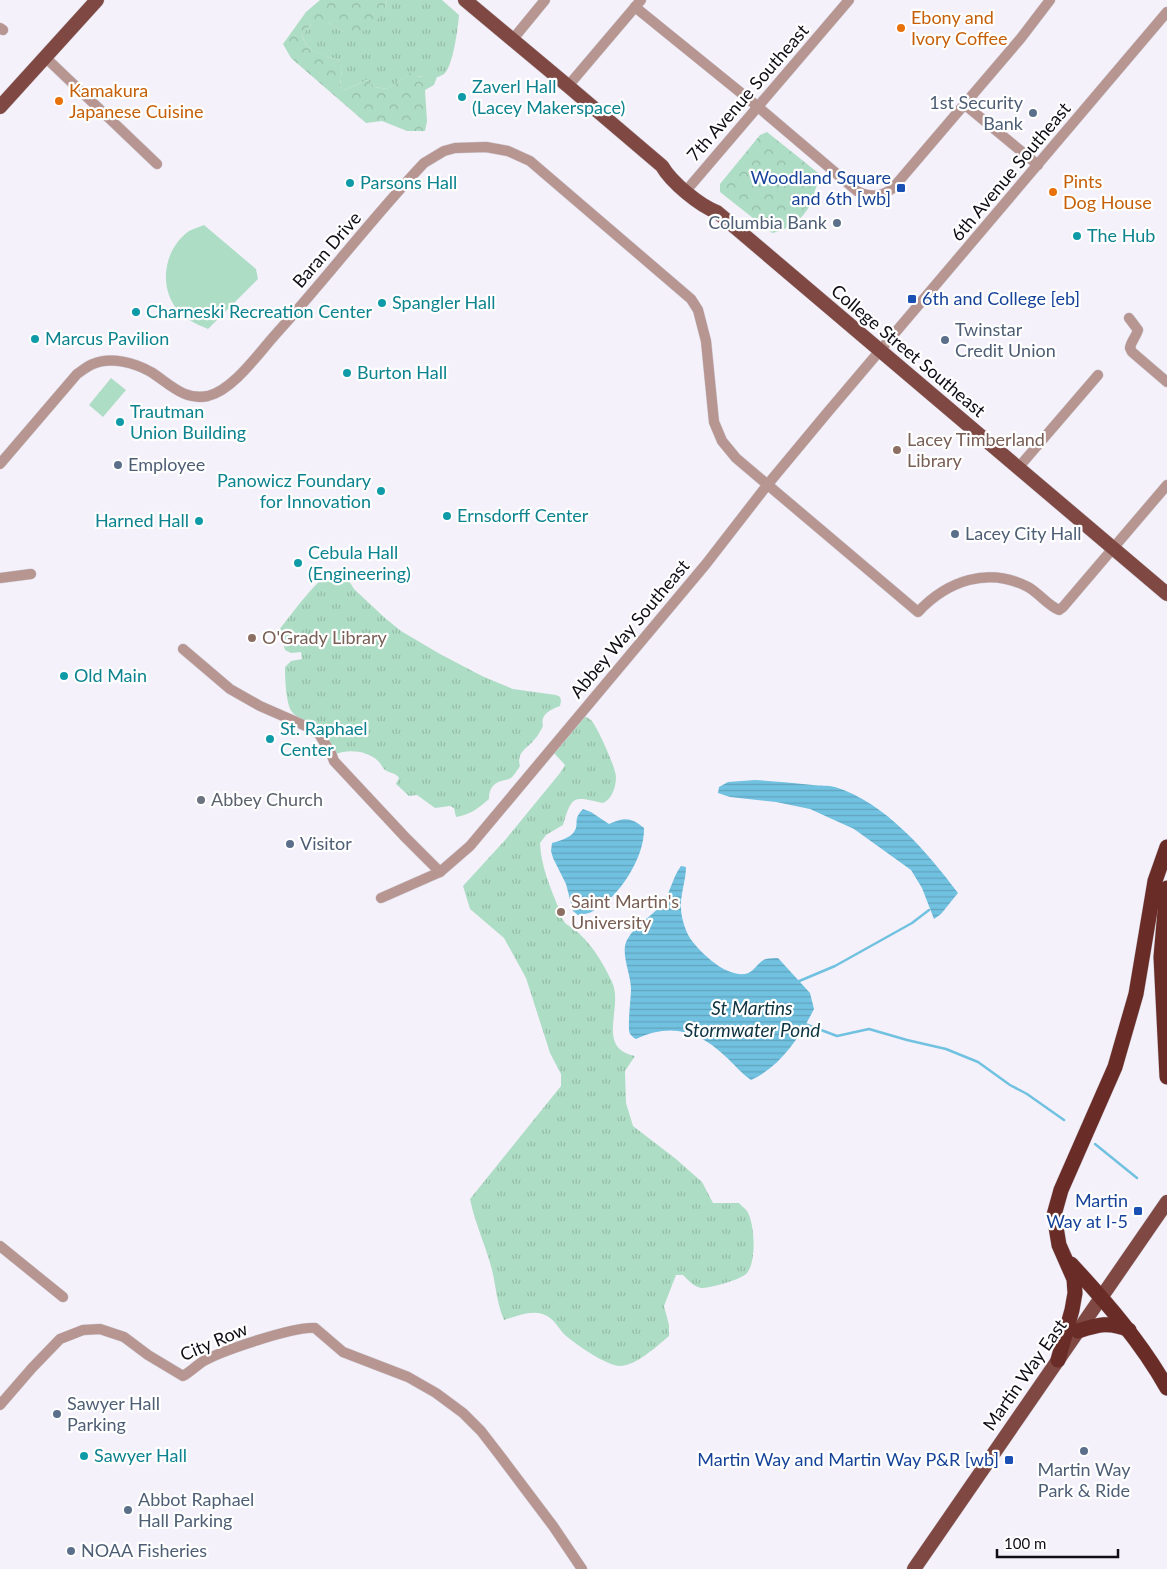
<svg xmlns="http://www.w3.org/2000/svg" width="1167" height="1569" viewBox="0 0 1167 1569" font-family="Lato,sans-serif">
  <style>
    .grass { fill: url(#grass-tufts) }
    .forest { fill: url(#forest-crowns) }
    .garden { fill: #aeddc5 }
    .water { fill: url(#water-rules) }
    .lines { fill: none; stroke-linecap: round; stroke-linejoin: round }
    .stream { stroke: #71c1e0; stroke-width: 2.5 }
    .minor-casing { stroke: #d0cdd6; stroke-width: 11 }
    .major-casing { stroke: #d0cdd6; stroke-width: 15 }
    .highway-casing { stroke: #d0cdd6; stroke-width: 16 }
    .minor { stroke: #b79591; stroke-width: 10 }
    .major { stroke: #7f4842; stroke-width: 14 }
    .highway { stroke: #6a2c27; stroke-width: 15 }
    .food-dot { fill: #e8710a; stroke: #fff; stroke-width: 2 }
    .culture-dot { fill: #0f9aa8; stroke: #fff; stroke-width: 2 }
    .service-dot { fill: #5c6f8a; stroke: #fff; stroke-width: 2 }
    .transit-dot { fill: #1a4fb4; stroke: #fff; stroke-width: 2 }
    .education-dot { fill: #8d6e63; stroke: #fff; stroke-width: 2 }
    .worship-dot { fill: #6b7280; stroke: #fff; stroke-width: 2 }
    .labels { text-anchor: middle; stroke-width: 4.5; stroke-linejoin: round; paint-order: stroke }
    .food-label { font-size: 18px; fill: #c56008; stroke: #fff; text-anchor: start }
    .culture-label { font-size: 18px; fill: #0d838f; stroke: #fff; text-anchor: start }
    .street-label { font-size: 18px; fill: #100d15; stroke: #fff }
    .service-label { font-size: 18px; fill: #4e5e75; stroke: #fff; text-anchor: start }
    .transit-label { font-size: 18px; fill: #164399; stroke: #fff; text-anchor: end }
    .education-label { font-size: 18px; fill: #785e54; stroke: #fff; text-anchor: start }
    .worship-label { font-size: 18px; fill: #5b616d; stroke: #fff; text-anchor: start }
    .water-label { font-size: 19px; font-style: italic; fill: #0e3441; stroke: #fff }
  </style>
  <defs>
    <pattern id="grass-tufts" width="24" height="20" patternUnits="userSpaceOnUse" patternTransform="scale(1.25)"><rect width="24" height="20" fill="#aeddc5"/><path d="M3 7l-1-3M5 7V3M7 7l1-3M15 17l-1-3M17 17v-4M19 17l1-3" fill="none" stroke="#95bca8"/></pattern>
    <pattern id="forest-crowns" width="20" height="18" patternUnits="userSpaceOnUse" patternTransform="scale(1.25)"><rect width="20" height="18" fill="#aeddc5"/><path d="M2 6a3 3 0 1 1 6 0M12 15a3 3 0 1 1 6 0" fill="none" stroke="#95bca8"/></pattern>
    <pattern id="water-rules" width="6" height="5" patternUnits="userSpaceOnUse" patternTransform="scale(1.25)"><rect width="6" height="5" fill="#71c1e0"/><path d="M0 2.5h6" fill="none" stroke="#61a5bf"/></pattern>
  </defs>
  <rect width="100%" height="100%" fill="#f5f1fb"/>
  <!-- grass -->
  <g class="grass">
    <path d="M 387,0 L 442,0 L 459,15 C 458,28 453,65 445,73 C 436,82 419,76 409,74 L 387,89 L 375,87 L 367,80 L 345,90 L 340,86 L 342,69 L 339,60 C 324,55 307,54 302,35 L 312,23 L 328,23 L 343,32 L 385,9 Z"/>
    <path d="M 337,569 L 343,571 L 354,589 L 385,618 L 401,631 L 440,654 L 482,676 L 513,689 L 556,695 L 560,697 L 561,701 L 560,706 C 550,710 540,714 543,726 C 541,730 538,736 534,740 C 527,749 516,752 520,766 C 517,770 514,777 509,779 C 507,780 504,780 501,781 C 492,784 489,790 489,799 C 479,808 470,815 456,817 L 454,808 L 450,806 L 435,808 L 417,795 L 409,796 L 396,784 L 399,778 C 395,772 391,774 385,770 C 382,768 381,763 378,761 C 368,751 349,749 336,754 C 331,743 326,733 315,726 C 308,722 298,719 292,712 C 286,704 285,678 285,667 L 291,661 L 302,659 L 301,652 L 291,653 L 285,650 L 279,630 C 292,614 318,576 337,569 Z"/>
    <path d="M 584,716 C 586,717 589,718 591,720 C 597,726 616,768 616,777 C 616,787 612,799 603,803 C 573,796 572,795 563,825 L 546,835 L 540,843 C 541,866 550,887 559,909 C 560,913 562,919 565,923 C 567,925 571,927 574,929 C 579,933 584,938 588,943 C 597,953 606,969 612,982 C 624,1007 595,1048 635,1056 L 625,1071 L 626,1103 L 633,1126 L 676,1159 L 702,1182 L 713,1203 L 739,1203 C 741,1206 745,1208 747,1211 C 755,1223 757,1264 746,1274 C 739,1280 711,1288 701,1288 C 694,1287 688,1280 683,1275 L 676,1275 L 664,1306 L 669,1325 L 669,1336 C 657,1346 636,1366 620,1366 C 607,1366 577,1345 566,1336 C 559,1330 555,1319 545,1315 C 533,1309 516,1316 504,1320 C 497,1304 496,1287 492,1270 C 486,1246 475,1224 470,1199 L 561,1086 L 561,1074 L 550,1053 L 526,978 L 504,938 L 470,909 L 463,886 L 506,839 L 560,773 L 565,765 L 553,752 Z"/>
  </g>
  <!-- forest -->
  <g class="forest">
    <path d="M 320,0 L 387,0 L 385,9 L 371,28 L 355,34 L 343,32 L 328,23 L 312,23 L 302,35 C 306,53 324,55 339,60 L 342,69 L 340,86 L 345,90 L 367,80 L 375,87 L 387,89 L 410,73 L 421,77 L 437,77 L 434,85 L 425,90 L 427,121 L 425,131 L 407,131 L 382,121 L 366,123 L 291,58 L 283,44 L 306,12 Z"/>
    <path d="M 767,132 L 822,176 C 817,184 815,189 813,198 C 807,216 791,229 772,233 L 720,192 L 720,184 L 760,135 Z"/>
  </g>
  <!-- garden -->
  <g class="garden">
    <path d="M 204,225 L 256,269 L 258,279 L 208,329 C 196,324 184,319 176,308 C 158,284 165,248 189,231 C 193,229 199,227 204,225 Z"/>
    <polygon points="111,378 126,390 103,417 89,405"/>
  </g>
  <!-- water -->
  <g class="water">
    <path d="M 755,780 C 775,781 793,783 813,785 C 820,786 828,785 835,787 C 885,802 928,853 958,893 L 941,914 L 934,919 L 922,888 L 911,870 L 854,829 L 810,809 L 776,802 L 730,797 L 718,793 L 719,787 L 728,782 Z"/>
    <path d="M 583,809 L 591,812 L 609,824 C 624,817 631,817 644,828 C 645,857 619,898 593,911 C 589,914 583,914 578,915 L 573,911 L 566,884 L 553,858 L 551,851 L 552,843 C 559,841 570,838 574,832 C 580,823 572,820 583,809 Z"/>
    <path d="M 681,866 L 686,867 C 686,880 680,896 681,908 C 681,918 686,933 692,941 C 703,955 725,976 745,974 C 754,973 758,961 766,959 C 769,958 774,958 778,958 L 810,993 L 814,1009 C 800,1037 780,1067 751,1080 C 741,1073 734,1064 725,1056 C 698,1030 670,1023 636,1039 C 635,1039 631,1035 630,1034 C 627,1029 631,998 631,989 C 631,974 620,953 627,940 C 635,924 652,917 662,904 C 671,892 672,878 681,866 Z"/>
  </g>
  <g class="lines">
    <!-- stream -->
    <g class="stream">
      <polyline points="797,982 835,966 912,923 929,910"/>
      <polyline points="805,1024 837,1036 869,1029 907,1040 946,1049 978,1062 1010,1085 1027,1094 1064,1120"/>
      <polyline points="1095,1144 1137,1178"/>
    </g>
    <!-- minor casing -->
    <g class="minor-casing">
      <g id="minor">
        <path d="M 635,7 L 751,101 L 857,191 C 870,198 882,197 893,188 L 1021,38 L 1050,0"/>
        <polyline points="0,28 3,30"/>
        <polyline points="513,39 545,0"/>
        <polyline points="45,57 157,164"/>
        <polyline points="568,86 641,0"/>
        <polyline points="964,104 1038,165"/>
        <polyline points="691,185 849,0"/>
        <path d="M 1129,318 L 1138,330 C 1136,337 1131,341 1130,348 L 1132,352 L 1167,382"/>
        <path d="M 0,464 L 77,374 C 82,371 87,366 93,364 C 111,356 135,363 151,372 C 170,384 184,401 208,396 C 233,390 258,354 275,335 C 326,279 372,218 424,163 L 444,151 L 455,148 L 486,147 L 508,151 L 530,161 L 691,299 L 698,310 L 706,341 L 714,422 L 722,441 L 736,458 L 918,612 C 947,581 988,566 1028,587 C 1039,593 1047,605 1059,610 L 1063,607 L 1167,485"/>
        <polyline points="1018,468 1098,375"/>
        <polyline points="0,578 31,574"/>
        <polyline points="183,649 230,689 260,706 308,727 319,734 331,753 334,761 405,837 440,872"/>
        <polyline points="381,898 440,872 470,846 706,564 768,484 827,413 1167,12"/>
        <polyline points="0,1246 63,1297"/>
        <path d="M 0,1405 L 32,1368 L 60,1339 L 83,1330 L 100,1329 L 124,1337 L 148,1355 L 183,1376 C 190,1372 196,1366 202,1362 C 220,1351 295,1326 315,1328 L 343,1352 L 408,1377 L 436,1393 L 463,1413 L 481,1431 L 498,1453 L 553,1526 L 582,1569"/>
      </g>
    </g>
    <!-- major casing -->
    <g class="major-casing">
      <g id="major">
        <path d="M 465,0 L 568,86 L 662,166 C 671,182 700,206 717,212 L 1167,594"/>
        <polyline points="0,107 97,0"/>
        <polyline points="914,1569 1167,1202"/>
      </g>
    </g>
    <!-- highway casing -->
    <g class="highway-casing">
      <g id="highway">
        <polyline points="1167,888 1161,957 1167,1077"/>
        <path d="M 1071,1264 C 1107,1303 1141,1342 1167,1388"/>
        <path d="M 1078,1331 C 1097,1325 1109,1321 1129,1330"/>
        <polyline points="1058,1360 1072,1310 1075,1293 1074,1279 1059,1245 1054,1215 1061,1190 1115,1067 1136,994 1155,881 1167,847"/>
      </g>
    </g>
    <!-- minor -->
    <use href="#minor" class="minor"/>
    <!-- major -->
    <use href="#major" class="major"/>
    <!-- highway -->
    <use href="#highway" class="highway"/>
  </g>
  <!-- markers -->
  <g class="food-dot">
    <circle cx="901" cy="28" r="5"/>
    <circle cx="59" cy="101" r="5"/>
    <circle cx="1053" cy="192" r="5"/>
  </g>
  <g class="culture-dot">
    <circle cx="462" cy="97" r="5"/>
    <circle cx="350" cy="183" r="5"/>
    <circle cx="1077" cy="236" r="5"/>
    <circle cx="382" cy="303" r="5"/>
    <circle cx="136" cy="312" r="5"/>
    <circle cx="35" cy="339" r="5"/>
    <circle cx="347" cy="373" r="5"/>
    <circle cx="120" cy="422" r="5"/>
    <circle cx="381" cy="491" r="5"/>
    <circle cx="447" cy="516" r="5"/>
    <circle cx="199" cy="521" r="5"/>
    <circle cx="298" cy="563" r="5"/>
    <circle cx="64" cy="676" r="5"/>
    <circle cx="270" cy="739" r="5"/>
    <circle cx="84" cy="1456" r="5"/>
  </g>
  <g class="service-dot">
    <circle cx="1033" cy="113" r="5"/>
    <circle cx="837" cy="223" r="5"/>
    <circle cx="945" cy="340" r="5"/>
    <circle cx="118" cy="465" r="5"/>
    <circle cx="955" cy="534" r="5"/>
    <circle cx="290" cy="844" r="5"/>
    <circle cx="57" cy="1414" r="5"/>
    <circle cx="1084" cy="1451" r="5"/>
    <circle cx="128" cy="1510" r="5"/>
    <circle cx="71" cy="1551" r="5"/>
  </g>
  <g class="transit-dot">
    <rect x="896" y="183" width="10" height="10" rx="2.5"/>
    <rect x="907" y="294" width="10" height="10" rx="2.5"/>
    <rect x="1133" y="1206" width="10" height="10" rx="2.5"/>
    <rect x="1004" y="1455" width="10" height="10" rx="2.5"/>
  </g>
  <g class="education-dot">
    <circle cx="897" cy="450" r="5"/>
    <circle cx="252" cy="638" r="5"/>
    <circle cx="561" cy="912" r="5"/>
  </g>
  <circle class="worship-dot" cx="201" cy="800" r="5"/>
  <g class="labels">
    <!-- food labels -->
    <g class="food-label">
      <text x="911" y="24">Ebony and<tspan x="911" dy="21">Ivory Coffee</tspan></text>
      <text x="69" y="97">Kamakura<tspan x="69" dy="21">Japanese Cuisine</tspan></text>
      <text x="1063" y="188">Pints<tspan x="1063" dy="21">Dog House</tspan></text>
    </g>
    <!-- culture labels -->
    <g class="culture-label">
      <text x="472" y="93">Zaverl Hall<tspan x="472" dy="21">(Lacey Makerspace)</tspan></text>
      <text x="360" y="189">Parsons Hall</text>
      <text x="1087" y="242">The Hub</text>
      <text x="392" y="309">Spangler Hall</text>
      <text x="146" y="318">Charneski Recreation Center</text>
      <text x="45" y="345">Marcus Pavilion</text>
      <text x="357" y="379">Burton Hall</text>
      <text x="130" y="418">Trautman<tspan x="130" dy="21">Union Building</tspan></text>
      <text x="371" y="487" text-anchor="end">Panowicz Foundary<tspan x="371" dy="21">for Innovation</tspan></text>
      <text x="457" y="522">Ernsdorff Center</text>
      <text x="189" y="527" text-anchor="end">Harned Hall</text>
      <text x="308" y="559">Cebula Hall<tspan x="308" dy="21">(Engineering)</tspan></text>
      <text x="74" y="682">Old Main</text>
      <text x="280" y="735">St. Raphael<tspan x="280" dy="21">Center</tspan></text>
      <text x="94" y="1462">Sawyer Hall</text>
    </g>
    <!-- street labels -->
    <g class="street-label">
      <text transform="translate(748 93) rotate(-49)" y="6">7th Avenue Southeast</text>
      <text transform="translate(1011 172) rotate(-50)" y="6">6th Avenue Southeast</text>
      <text transform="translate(327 250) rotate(-49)" y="6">Baran Drive</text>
      <text transform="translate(908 351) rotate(40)" y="6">College Street Southeast</text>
      <text transform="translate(630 629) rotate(-50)" y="6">Abbey Way Southeast</text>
      <text transform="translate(214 1342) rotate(-23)" y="6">City Row</text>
      <text transform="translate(1025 1375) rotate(-55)" y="6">Martin Way East</text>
    </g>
    <!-- service labels -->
    <g class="service-label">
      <text x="1023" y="109" text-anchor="end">1st Security<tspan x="1023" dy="21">Bank</tspan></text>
      <text x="827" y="229" text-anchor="end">Columbia Bank</text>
      <text x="955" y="336">Twinstar<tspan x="955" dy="21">Credit Union</tspan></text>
      <text x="128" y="471">Employee</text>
      <text x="965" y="540">Lacey City Hall</text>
      <text x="300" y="850">Visitor</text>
      <text x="67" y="1410">Sawyer Hall<tspan x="67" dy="21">Parking</tspan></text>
      <text x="1084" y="1476" text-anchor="middle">Martin Way<tspan x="1084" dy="21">Park &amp; Ride</tspan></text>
      <text x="138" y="1506">Abbot Raphael<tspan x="138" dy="21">Hall Parking</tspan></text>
      <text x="81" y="1557">NOAA Fisheries</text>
    </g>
    <!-- transit labels -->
    <g class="transit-label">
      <text x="891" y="184">Woodland Square<tspan x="891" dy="21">and 6th [wb]</tspan></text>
      <text x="922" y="305" text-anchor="start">6th and College [eb]</text>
      <text x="1128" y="1207">Martin<tspan x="1128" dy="21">Way at I-5</tspan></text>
      <text x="999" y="1466">Martin Way and Martin Way P&amp;R [wb]</text>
    </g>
    <!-- education labels -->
    <g class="education-label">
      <text x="907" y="446">Lacey Timberland<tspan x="907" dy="21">Library</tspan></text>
      <text x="262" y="644">O'Grady Library</text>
      <text x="571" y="908">Saint Martin's<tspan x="571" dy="21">University</tspan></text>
    </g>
    <!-- worship labels -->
    <g class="worship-label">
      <text x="211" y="806">Abbey Church</text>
    </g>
    <!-- water labels -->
    <g class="water-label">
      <text x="752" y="1015">St Martins<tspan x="752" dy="22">Stormwater Pond</tspan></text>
    </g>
  </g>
  <!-- scale -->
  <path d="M997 1549v8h121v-8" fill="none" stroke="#100d15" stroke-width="2.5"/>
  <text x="1004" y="1549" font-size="15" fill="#100d15" stroke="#ffffff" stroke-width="4" paint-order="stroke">100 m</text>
</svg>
